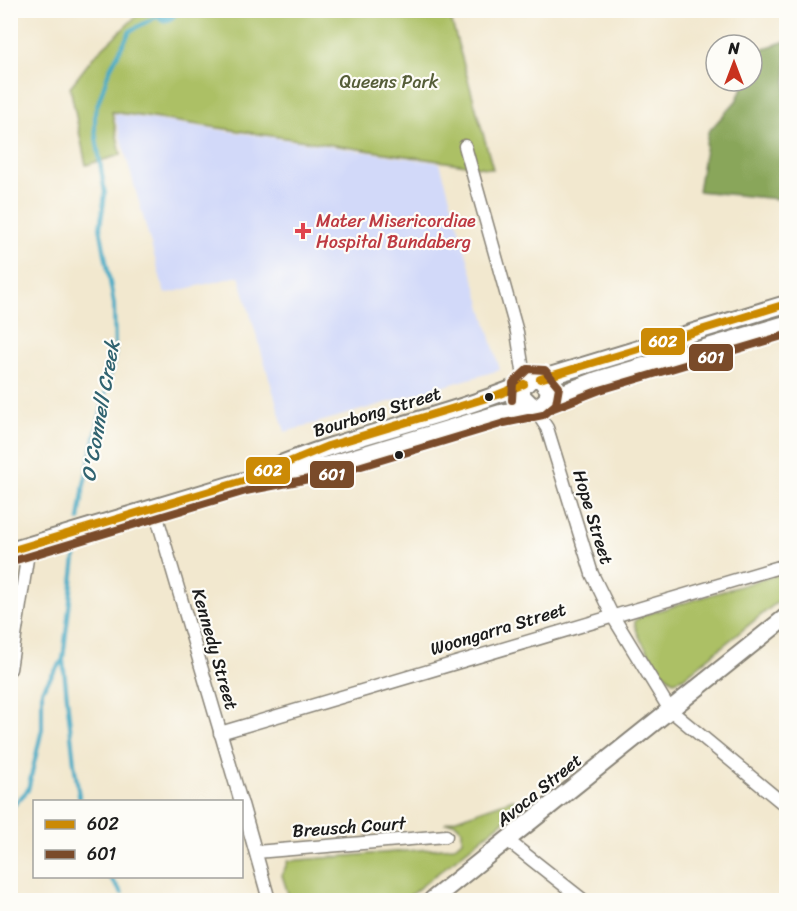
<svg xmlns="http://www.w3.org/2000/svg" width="797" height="911" viewBox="0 0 797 911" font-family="Sriracha,sans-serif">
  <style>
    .built { fill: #d2d9f9 }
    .green { fill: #acc065; stroke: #646e40; stroke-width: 1.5 }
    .forest { fill: #89a65a; stroke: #52613b; stroke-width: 1.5 }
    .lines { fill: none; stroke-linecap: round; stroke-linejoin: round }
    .stream { stroke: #45aac5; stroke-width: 4 }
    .river { stroke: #45aac5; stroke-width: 21 }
    .street-casing { stroke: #878276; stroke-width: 15 }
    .secondary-casing { stroke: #878276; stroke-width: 20 }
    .street { stroke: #fff; stroke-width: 12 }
    .secondary { stroke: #fff; stroke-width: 16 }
    .bus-1-casing { stroke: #fdfcf7; stroke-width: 12 }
    .bus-2-casing { stroke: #fdfcf7; stroke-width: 12 }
    .bus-1 { stroke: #cb8a06; stroke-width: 8 }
    .bus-2 { stroke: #7a4b2a; stroke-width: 8 }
    .health-dot { fill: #e0444e; stroke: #fdfcf7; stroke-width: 2 }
    .bus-dot { fill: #1c1c1c; stroke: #fdfcf7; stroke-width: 2 }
    .labels { text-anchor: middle; stroke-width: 4.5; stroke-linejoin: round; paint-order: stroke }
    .park-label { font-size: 18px; fill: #565e39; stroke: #fdfcf7 }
    .health-label { font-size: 18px; fill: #be3a42; stroke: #fdfcf7; text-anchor: start }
    .street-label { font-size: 18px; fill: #1c1c1c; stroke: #fdfcf7 }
    .water-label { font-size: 20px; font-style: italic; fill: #306370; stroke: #fdfcf7 }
    .line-badge { stroke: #fdfcf7; stroke-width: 2 }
    .badge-label { font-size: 16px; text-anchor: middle; font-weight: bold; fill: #fff }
  </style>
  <rect width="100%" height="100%" fill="#fdfcf7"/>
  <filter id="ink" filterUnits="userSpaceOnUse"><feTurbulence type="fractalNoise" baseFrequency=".0167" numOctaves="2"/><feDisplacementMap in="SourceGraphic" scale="12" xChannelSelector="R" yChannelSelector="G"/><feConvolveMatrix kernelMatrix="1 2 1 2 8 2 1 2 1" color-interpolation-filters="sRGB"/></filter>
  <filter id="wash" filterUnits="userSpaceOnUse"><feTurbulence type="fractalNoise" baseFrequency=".008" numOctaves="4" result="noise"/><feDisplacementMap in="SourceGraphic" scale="24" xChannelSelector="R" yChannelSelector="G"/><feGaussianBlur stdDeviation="1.35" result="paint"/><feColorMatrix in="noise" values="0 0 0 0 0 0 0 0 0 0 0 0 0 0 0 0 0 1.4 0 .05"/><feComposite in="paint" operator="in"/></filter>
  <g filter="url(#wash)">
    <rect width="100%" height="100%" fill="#f2e8cf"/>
    <!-- built -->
    <polygon class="built" points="114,114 440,163 500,370 285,432 239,276 165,294"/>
    <!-- green -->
    <g class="green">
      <polygon points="142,11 482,11 451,19 493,169 112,112 121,155 86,165 70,87 94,56"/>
      <path d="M 786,572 L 786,595 L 683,678 L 674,681 C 663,678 633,633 635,621 L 641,616 Z"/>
      <polygon points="513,799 521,807 404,900 290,900 282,875 288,861 454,847 462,840 462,830 455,823 445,823"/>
    </g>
    <!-- forest -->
    <polygon class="forest" points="786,41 786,200 698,191 708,132 736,101 746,81 752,81 752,71 764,48"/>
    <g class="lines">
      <!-- stream -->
      <g class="stream">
        <polyline points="79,520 84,484 115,353 114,304 100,227 105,194 95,130 95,112 109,71 130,31 165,12"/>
        <polyline points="63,660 74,763 80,802"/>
        <polyline points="10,809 28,790 42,729 42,690 63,659 77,541"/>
        <polyline points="109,876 122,893"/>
      </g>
      <!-- river -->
      <polyline class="river" points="165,12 168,10"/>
    </g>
  </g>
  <g filter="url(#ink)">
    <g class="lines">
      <!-- street casing -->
      <g class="street-casing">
        <g id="street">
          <polyline points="465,146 517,332 525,383"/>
          <polyline points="532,405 547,428 592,574 612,615 670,710 786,806"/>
          <polyline points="154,507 241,802"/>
          <polyline points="10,669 29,546"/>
          <polyline points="220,733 786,565"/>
          <polyline points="242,804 269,900"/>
          <polyline points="507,840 583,900"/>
          <polyline points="256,852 446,836"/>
        </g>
      </g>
      <!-- secondary casing -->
      <g class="secondary-casing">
        <g id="secondary">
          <polyline points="540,379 786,304"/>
          <polyline points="547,399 597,380 786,324"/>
          <path d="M 269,469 C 352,434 441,419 524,384"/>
          <polyline points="10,551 243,481 332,464 501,413 540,405 547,399 549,390 540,379 531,379 522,388 522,396 531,405"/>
          <polyline points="432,900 786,617"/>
        </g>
      </g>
      <!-- street -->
      <use href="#street" class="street"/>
      <!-- secondary -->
      <use href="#secondary" class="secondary"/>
      <!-- bus-1 casing -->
      <g class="bus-1-casing">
        <g id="bus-1">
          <polyline points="540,379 786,304"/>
          <polyline points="10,551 243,481 328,446 497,395 524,384"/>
        </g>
      </g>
      <!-- bus-2 casing -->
      <g class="bus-2-casing">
        <g id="bus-2">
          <polyline points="551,409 600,390 786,335"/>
          <polyline points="13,561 246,491 335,474 504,423 543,415 556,404 559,387 545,370 528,369 513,383 512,400"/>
        </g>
      </g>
      <!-- bus-1 -->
      <use href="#bus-1" class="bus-1"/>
      <!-- bus-2 -->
      <use href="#bus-2" class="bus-2"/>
    </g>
  </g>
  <!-- markers -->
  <path class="health-dot" d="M300 222h6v6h6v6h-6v6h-6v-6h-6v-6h6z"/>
  <g class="bus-dot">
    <circle cx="489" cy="397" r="5"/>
    <circle cx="399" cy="455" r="5"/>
  </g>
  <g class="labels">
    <!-- park labels -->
    <g class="park-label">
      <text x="389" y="88">Queens Park</text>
    </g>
    <!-- health labels -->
    <g class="health-label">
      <text x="316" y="227">Mater Misericordiae<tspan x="316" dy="21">Hospital Bundaberg</tspan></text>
    </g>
    <!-- street labels -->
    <g class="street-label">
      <text transform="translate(377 412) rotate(-17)" y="6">Bourbong Street</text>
      <text transform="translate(593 517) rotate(73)" y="6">Hope Street</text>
      <text transform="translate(498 629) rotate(-17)" y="6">Woongarra Street</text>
      <text transform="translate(215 649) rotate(74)" y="6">Kennedy Street</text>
      <text transform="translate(539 790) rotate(-39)" y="6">Avoca Street</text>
      <text transform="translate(349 827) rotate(-4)" y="6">Breusch Court</text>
    </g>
    <!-- water labels -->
    <g class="water-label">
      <text transform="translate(100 411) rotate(-80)" y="7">O'Connell Creek</text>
    </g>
  </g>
  <g class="line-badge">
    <rect x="640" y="327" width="46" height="29" rx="6" fill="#cb8a06"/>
    <rect x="688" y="343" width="46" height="29" rx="6" fill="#7a4b2a"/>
    <rect x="245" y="456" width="46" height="29" rx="6" fill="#cb8a06"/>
    <rect x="309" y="460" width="46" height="29" rx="6" fill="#7a4b2a"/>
  </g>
  <g class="badge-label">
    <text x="663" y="347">602</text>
    <text x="711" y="363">601</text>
    <text x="268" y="476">602</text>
    <text x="332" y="480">601</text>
  </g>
  <!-- margin -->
  <rect width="797" height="911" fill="none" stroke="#fdfcf7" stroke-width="36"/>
  <!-- legend -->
  <rect x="33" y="800" width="210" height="78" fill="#fdfcf7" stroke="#a3a29f" stroke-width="1.5"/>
  <rect x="45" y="820" width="30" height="9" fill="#cb8a06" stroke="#a3a29f" stroke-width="1.5"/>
  <text x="87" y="830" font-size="18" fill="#1c1c1c">602</text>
  <rect x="45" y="850" width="30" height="9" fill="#7a4b2a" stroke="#a3a29f" stroke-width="1.5"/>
  <text x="87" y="860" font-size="18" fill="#1c1c1c">601</text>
  <!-- north arrow -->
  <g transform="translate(734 63)"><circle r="28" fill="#fdfcf7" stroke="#a3a29f" stroke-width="1.5"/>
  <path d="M0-4.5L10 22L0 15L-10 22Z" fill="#c8321e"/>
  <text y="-9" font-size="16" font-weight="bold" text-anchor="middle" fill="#1c1c1c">N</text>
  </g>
</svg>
